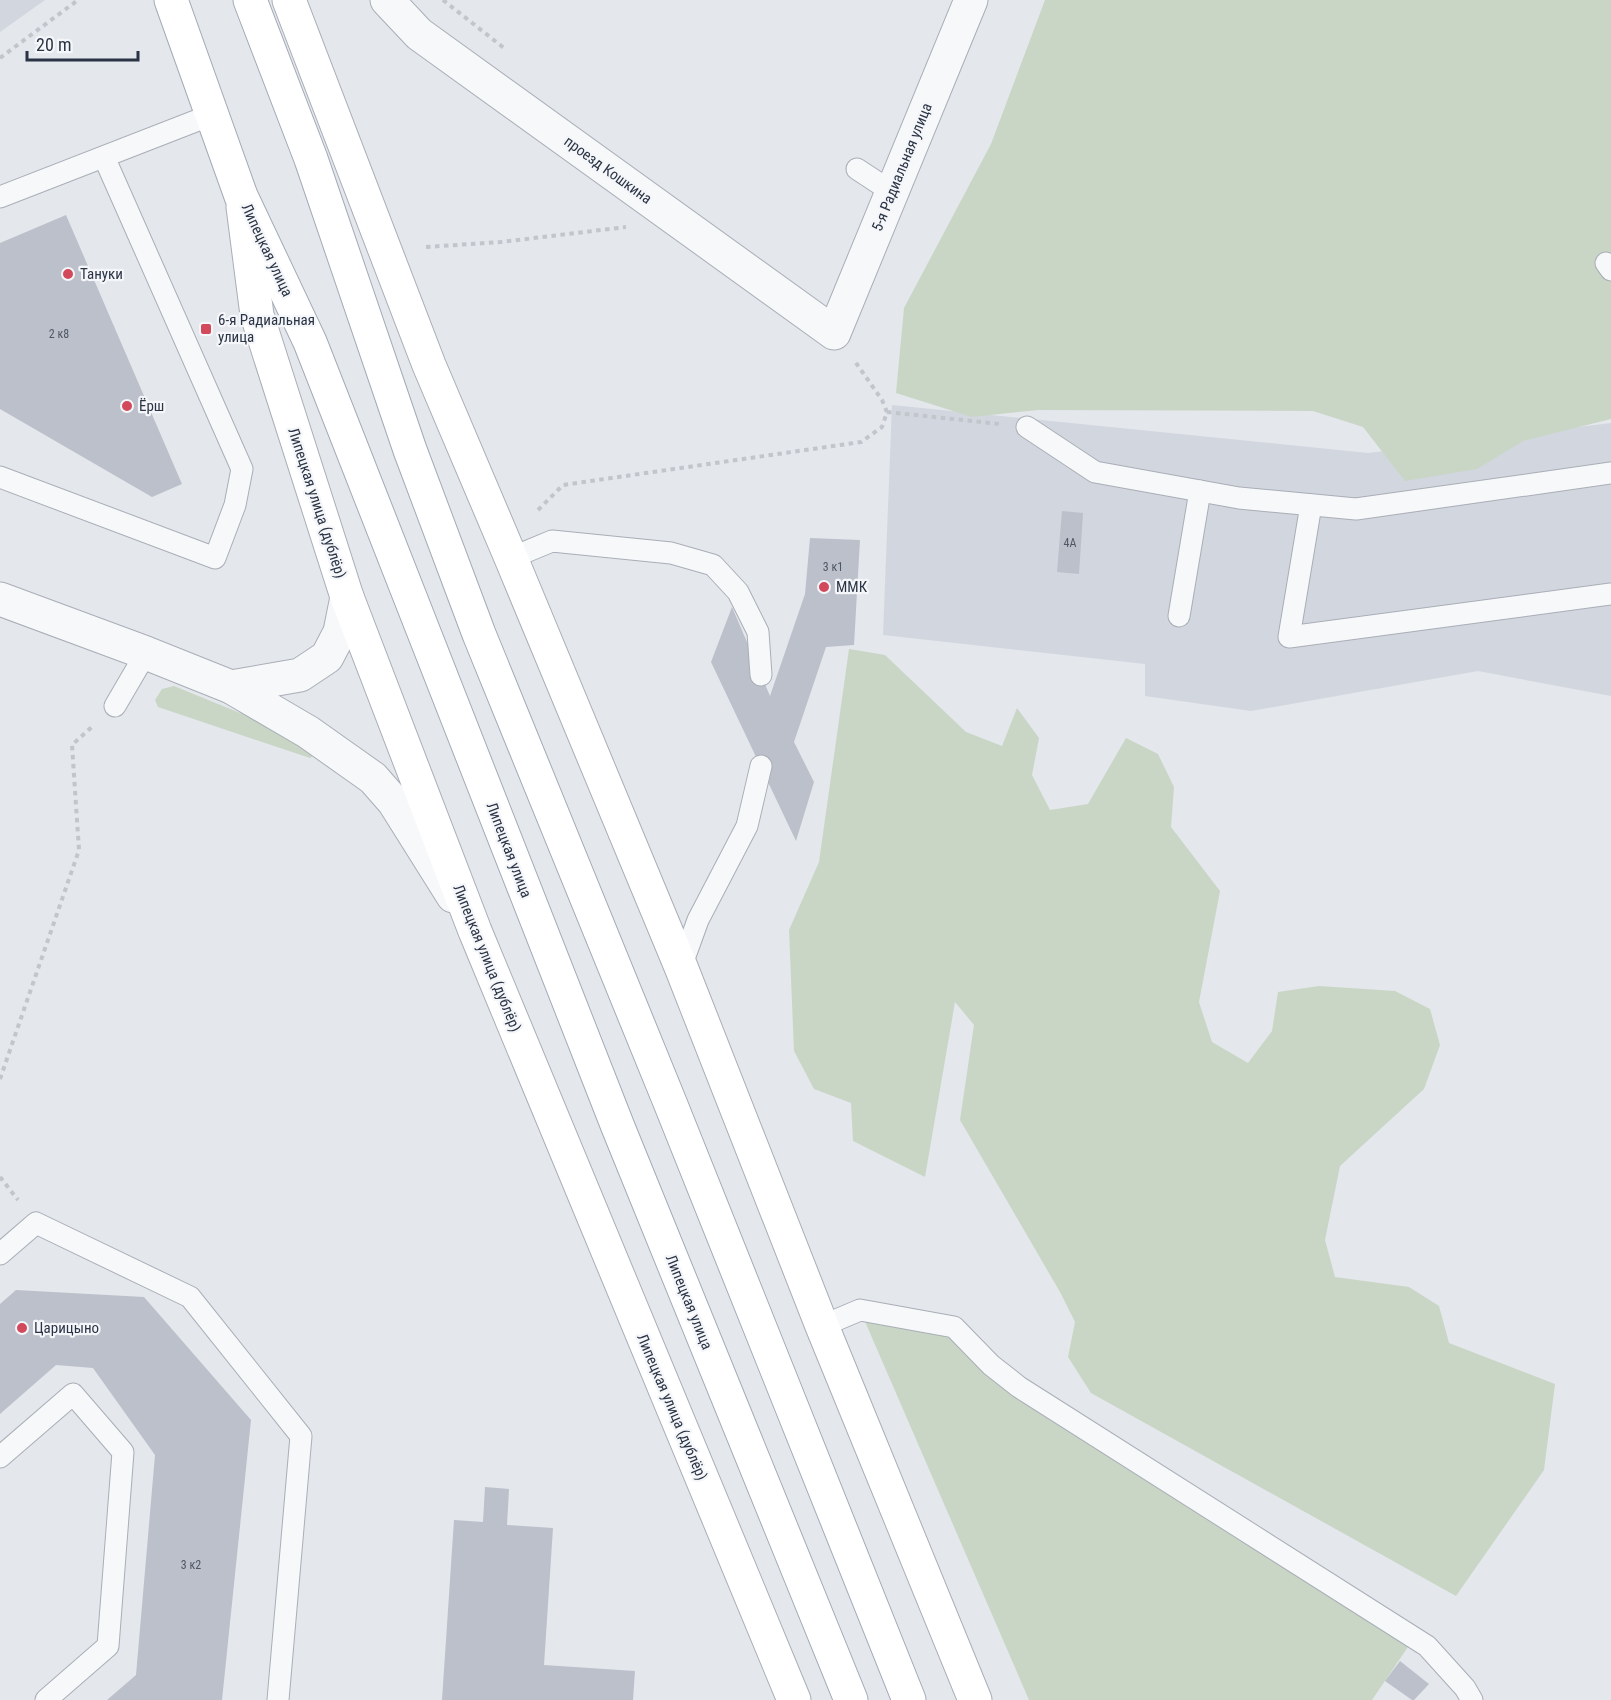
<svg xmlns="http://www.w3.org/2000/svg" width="1611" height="1700" viewBox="0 0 1611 1700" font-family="'Roboto Condensed',sans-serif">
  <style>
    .built { fill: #d2d6de }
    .green { fill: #c9d6c5 }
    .building { fill: #bbc0ca }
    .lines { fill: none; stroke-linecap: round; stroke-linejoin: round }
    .lane-casing { stroke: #a9aeb7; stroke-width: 23 }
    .street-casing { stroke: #a9aeb7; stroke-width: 35 }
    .secondary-casing { stroke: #a9aeb7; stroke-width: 35 }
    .primary-casing { stroke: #a3abb8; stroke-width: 35 }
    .path { stroke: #c2c5cb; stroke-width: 4; stroke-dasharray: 4.5 4.5; stroke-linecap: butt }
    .lane { stroke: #f7f8fa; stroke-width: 21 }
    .street { stroke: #f7f8fa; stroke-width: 33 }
    .secondary { stroke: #fff; stroke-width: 33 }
    .primary { stroke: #fff; stroke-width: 33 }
    .poi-dot { fill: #d1495b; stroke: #f4f6f9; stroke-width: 2 }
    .labels { text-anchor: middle; stroke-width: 4.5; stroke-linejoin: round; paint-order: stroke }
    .number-label { font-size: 12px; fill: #4f5766 }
    .street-label { font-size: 15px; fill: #2b3445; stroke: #f4f6f9 }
    .poi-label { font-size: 15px; fill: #2b3445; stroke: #f4f6f9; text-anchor: start }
  </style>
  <rect width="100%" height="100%" fill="#e4e7ec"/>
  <!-- built -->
  <g class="built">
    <polygon points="0,0 45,0 0,32"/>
    <polygon points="892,405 1368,453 1611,423 1611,696 1478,671 1251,711 1145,696 1145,664 883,635"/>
  </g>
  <!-- green -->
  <g class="green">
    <polygon points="1045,0 1611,0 1611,419 1523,441 1477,469 1405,481 1363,427 1313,411 1038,410 972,417 896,393 904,308 991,144"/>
    <polygon points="849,649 885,655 966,732 1002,746 1017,708 1039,738 1032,775 1050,810 1088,804 1126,738 1158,754 1174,787 1171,827 1220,891 1199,1002 1212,1042 1248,1063 1272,1031 1278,992 1319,986 1395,991 1430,1009 1440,1045 1424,1089 1340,1166 1325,1240 1335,1277 1409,1287 1439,1306 1449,1343 1555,1384 1544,1470 1456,1596 1091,1393 1068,1357 1075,1322 1060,1292 960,1120 974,1025 955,1002 925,1177 853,1141 851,1103 814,1089 794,1051 789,930 819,862"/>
    <polygon points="174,686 274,727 316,754 310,758 158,707 155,700 162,689"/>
    <polygon points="860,1310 954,1327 991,1365 1414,1638 1372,1700 1029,1700"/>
  </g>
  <!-- building -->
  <g class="building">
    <polygon points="66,215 182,484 152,497 0,409 0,243"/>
    <polygon points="1062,511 1083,513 1079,574 1057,572"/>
    <polygon points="810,538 860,540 854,645 826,647 794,742 814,782 796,841 711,662 732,607 770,696 805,594"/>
    <polygon points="16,1290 144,1297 251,1420 222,1700 107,1700 136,1675 155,1455 93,1368 56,1365 0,1414 0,1304"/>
    <polygon points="485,1487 509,1489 507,1525 553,1528 544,1665 635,1671 633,1700 442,1700 454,1520 483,1522"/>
    <polygon points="1400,1661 1429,1684 1414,1700 1412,1700 1385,1681"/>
  </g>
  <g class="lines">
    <!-- lane casing -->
    <g class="lane-casing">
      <g id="lane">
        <polyline points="857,169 892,192"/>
        <polyline points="0,197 211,115"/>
        <polyline points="1606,263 1611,270"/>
        <polyline points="1027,427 1095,472 1239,498 1356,509 1611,473"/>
        <polyline points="0,477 215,558 235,505 242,469 104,157"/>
        <polyline points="1311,505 1289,637 1611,594"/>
        <polyline points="511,558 552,541 671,553 713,565 738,592 758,632 761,675"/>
        <polyline points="1179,616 1200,491"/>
        <polyline points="115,706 146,653"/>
        <polyline points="681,967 698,920 747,826 761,766"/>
        <polyline points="0,1254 36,1223 190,1297 301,1436 278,1700"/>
        <polyline points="822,1326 860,1310 954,1327 991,1365 1019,1387 1427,1646 1465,1688 1472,1700"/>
        <polyline points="0,1457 73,1394 123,1452 108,1646 46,1700"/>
      </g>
    </g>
    <!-- street casing -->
    <g class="street-casing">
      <g id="street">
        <polyline points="387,0 419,34 834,333 971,0"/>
        <polyline points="0,599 146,653 231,687 308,732 373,778 394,802 453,896"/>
        <polyline points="231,687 300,675 327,657 340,632 347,597"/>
      </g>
    </g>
    <!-- secondary casing -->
    <g class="secondary-casing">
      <g id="secondary">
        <polyline points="289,0 429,365 511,558 681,967 822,1326 975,1700"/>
        <polyline points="243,207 257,315 347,597 475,931 794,1700"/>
      </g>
    </g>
    <!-- primary casing -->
    <g class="primary-casing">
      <g id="primary">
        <polyline points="171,0 241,196 310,342 618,1127 851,1700"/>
        <polyline points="250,0 311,159 410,450 479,634 671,1105 909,1700"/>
      </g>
    </g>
    <!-- path -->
    <g class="path">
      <polyline points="443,0 504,48"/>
      <polyline points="0,58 78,0"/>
      <polyline points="426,247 501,242 626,227"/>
      <polyline points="887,412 1000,424"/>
      <polyline points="538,510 563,485 861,442 882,427 887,412 882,400 854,360"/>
      <polyline points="0,1079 79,850 72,745 94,725"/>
      <polyline points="0,1177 18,1200"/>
    </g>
    <!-- lane -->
    <use href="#lane" class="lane"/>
    <!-- street -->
    <use href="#street" class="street"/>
    <!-- secondary -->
    <use href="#secondary" class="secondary"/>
    <!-- primary -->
    <use href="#primary" class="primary"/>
  </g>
  <!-- markers -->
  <g class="poi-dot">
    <circle cx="68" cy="274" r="6"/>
    <rect x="200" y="323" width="12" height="12" rx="3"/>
    <circle cx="127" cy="406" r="6"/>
    <circle cx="824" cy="587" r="6"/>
    <circle cx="22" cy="1328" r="6"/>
  </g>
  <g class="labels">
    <!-- number labels -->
    <g class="number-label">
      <text x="59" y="338">2 к8</text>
      <text x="1070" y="547">4А</text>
      <text x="833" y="571">3 к1</text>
      <text x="191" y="1569">3 к2</text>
    </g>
    <!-- street labels -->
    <g class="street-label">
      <text transform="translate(902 167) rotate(-68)" y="5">5-я Радиальная улица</text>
      <text transform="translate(608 170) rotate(36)" y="5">проезд Кошкина</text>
      <text transform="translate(267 250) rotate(65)" y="5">Липецкая улица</text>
      <text transform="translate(317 503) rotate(72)" y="5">Липецкая улица (дублёр)</text>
      <text transform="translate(509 850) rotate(69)" y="5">Липецкая улица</text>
      <text transform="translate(487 958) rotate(68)" y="5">Липецкая улица (дублёр)</text>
      <text transform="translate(689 1302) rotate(68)" y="5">Липецкая улица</text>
      <text transform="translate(672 1407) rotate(67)" y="5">Липецкая улица (дублёр)</text>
    </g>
    <!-- poi labels -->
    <g class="poi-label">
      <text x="80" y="279">Тануки</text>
      <text x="218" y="325">6-я Радиальная<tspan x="218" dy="17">улица</tspan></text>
      <text x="139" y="411">Ёрш</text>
      <text x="836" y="592">ММК</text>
      <text x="34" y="1333">Царицыно</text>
    </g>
  </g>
  <!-- scale -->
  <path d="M27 51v9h111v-9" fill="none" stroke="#2b3445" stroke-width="3"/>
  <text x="36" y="51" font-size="18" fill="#2b3445" stroke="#f4f6f9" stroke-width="4.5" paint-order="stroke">20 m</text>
</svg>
